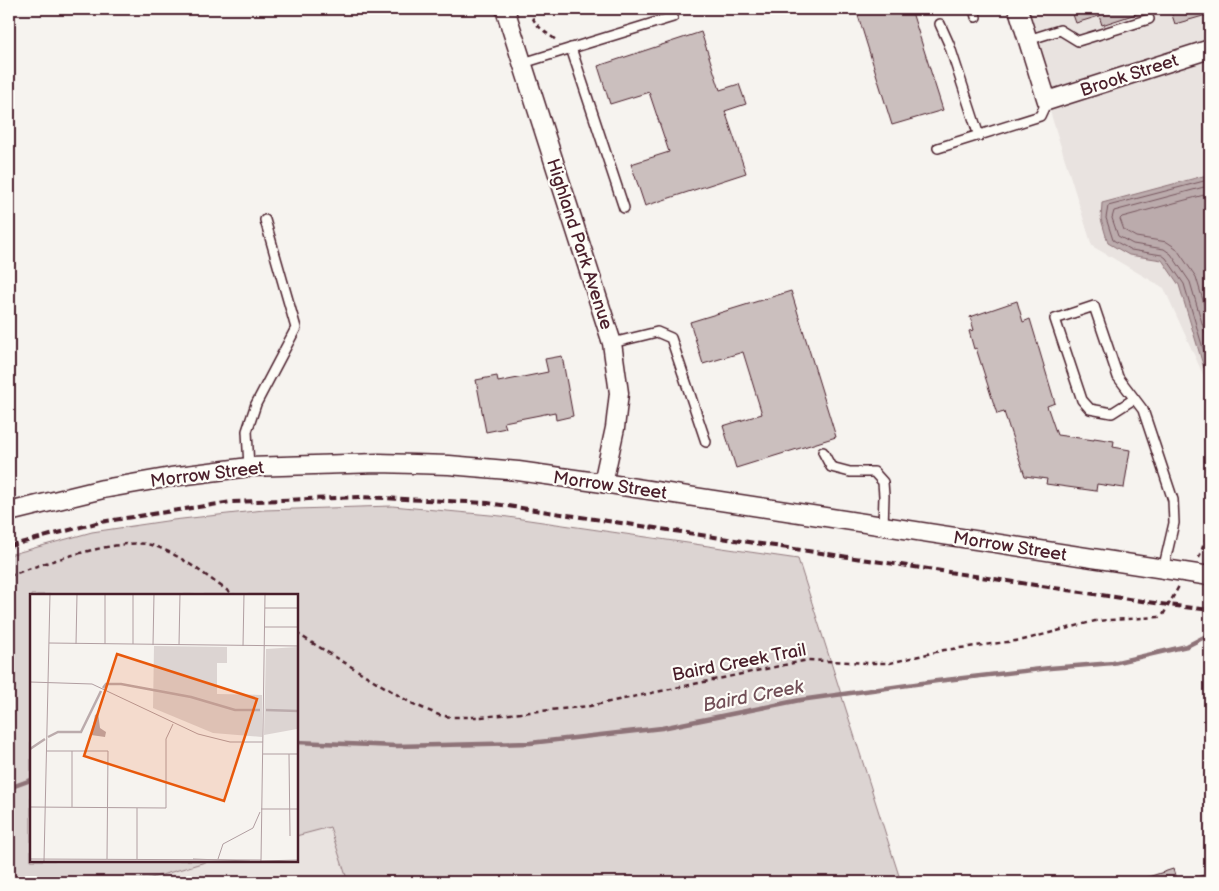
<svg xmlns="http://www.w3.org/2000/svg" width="1219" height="891" viewBox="0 0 1219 891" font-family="'Balsamiq Sans',sans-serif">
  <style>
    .built { fill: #e9e3e0 }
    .green { fill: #dcd4d2; stroke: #937a7e }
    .water { fill: #bbabac; stroke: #8e7378 }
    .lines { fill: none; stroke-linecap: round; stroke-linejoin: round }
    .shore { stroke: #77575f; stroke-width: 1 }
    .stream { stroke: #8e7378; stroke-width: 4.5 }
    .building { fill: #cbbfbe; stroke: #4a1f2b }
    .service-casing { stroke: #4a1f2b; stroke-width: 12 }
    .minor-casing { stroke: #4a1f2b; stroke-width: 21 }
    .path { stroke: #4a1f2b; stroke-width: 2.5; stroke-dasharray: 5 4; stroke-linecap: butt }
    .service { stroke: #fdfcf7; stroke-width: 9 }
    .minor { stroke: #fdfcf7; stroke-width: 18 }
    .rail { stroke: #4a1f2b; stroke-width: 4; stroke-dasharray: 8 4; stroke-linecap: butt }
    .labels { text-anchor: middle; stroke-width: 4.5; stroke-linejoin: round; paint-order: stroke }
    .street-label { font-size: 18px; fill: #4a1f2b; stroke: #fdfcf7 }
    .water-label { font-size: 19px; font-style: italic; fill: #725058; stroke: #fdfcf7 }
    .inset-river { fill: none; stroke: #bbabac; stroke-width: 2.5 }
    .inset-road { fill: none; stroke: #b19ea1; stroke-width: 1 }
    .view { fill: #e8590c; fill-opacity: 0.15; stroke: #e8590c; stroke-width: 2.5 }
    .inset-edge { fill: none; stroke: #4a1f2b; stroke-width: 2.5 }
  </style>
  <rect width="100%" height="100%" fill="#f6f3ef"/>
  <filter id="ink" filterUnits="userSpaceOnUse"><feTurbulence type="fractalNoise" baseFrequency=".02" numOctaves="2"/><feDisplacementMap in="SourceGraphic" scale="10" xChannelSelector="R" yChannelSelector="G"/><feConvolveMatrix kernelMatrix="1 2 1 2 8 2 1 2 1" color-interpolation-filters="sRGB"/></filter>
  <g filter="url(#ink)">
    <!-- built -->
    <g class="built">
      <polygon points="1018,9 1210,9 1210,390 1164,288 1092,246"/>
      <polygon points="330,826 348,882 138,882 212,860 296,860 296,836"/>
    </g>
    <!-- green -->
    <polygon class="green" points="392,506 501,516 798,559 901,882 348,882 330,827 296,836 296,595 31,595 31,860 212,860 138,882 9,882 9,555 92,532 173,520 264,510"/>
    <!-- water -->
    <polygon class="water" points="1207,175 1210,178 1210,370 1204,368 1179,285 1162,260 1129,255 1108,243 1101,219 1102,203"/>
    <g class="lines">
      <!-- shore -->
      <g class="shore">
        <polyline points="1210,181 1204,181 1108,206 1106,218 1113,240 1131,250 1162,255 1166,258 1184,284 1207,362 1210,364"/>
        <polyline points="1210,188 1204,187 1114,211 1112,218 1118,236 1133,244 1164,249 1171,254 1190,282 1210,350"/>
        <polyline points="1210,195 1204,195 1122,217 1120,219 1124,230 1136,237 1167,242 1176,248 1196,277 1210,324"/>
      </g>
      <!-- stream -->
      <g class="stream">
        <polyline points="296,742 397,746 530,743 662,728 800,700 937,681 1050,668 1113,663 1187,646 1210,634"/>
        <polyline points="9,788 31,780"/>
      </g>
    </g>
    <!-- building -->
    <g class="building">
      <polygon points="856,9 911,9 943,110 892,125"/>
      <polygon points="1071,9 1145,9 1145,11 1102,25 1099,16 1076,23"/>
      <polygon points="1170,9 1210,9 1210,14 1175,24"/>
      <polygon points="701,32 720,90 739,84 746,104 725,111 746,173 645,206 631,164 669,152 649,92 610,104 598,66"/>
      <polygon points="791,291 836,437 736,468 723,426 762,414 743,352 703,364 690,322"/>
      <polygon points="1017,301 1023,322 1030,319 1036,339 1055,403 1047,406 1057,435 1094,440 1094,438 1114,441 1113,447 1130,450 1124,488 1097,484 1096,491 1046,484 1047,479 1025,476 1004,412 997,414 976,348 974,349 969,331 974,330 970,317"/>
      <polygon points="562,356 573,416 556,420 555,412 504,422 506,428 486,432 476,380 497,376 498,382 548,372 545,359"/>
      <polygon points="1173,869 1177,882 1140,882 1139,880"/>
    </g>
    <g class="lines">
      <!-- service casing -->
      <g class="service-casing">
        <g id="service">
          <polyline points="974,9 976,17"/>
          <polyline points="940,24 949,44 979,136"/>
          <polyline points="1028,40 1060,30 1078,41 1149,19"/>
          <polyline points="571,48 624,208"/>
          <polyline points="523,63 673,17"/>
          <polyline points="938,148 1040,116 1047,101"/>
          <polyline points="612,343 657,332 671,338 706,442"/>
          <polyline points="1134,399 1112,413 1090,409 1082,400 1055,319 1094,306 1118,377 1143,410 1173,500 1174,523 1163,570"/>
          <polyline points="823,452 831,467 850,472 874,472 883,482 884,496 883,527"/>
          <polyline points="249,467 247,431 256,404 296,328 265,220"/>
          <polyline points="1199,882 1210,879"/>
        </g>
      </g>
      <!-- minor casing -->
      <g class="minor-casing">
        <g id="minor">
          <polyline points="505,9 612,343 619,393 615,428 603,483"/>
          <polyline points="1018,9 1047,101 1210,49"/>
          <polyline points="9,512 103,489 171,477 249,467 379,463 449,465 518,471 603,483 1210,576"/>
        </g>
      </g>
      <!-- path -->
      <g class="path">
        <path d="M 529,9 C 535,28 544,30 557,41"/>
        <polyline points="1199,558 1210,526"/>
        <path d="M 9,576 C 40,564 121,537 151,545 C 180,553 209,579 234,595"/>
        <polyline points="296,633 411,703 427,710 439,715 452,717 481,717 590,706 808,660 868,663 890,663 944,650 1023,640 1095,621 1159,617 1163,615 1179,586"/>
      </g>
      <!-- service -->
      <use href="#service" class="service"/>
      <!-- minor -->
      <use href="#minor" class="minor"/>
      <!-- rail -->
      <polyline class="rail" points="9,546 100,522 231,502 361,497 488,503 1168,605 1210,610"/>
    </g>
  </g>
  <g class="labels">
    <!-- street labels -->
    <g class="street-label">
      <text transform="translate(1129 75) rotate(-18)" y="6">Brook Street</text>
      <text transform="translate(580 244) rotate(72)" y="6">Highland Park Avenue</text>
      <text transform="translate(207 474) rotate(-7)" y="6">Morrow Street</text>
      <text transform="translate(610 485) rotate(8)" y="6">Morrow Street</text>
      <text transform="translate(1010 546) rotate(9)" y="6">Morrow Street</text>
      <text transform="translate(739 662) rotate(-11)" y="6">Baird Creek Trail</text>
    </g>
    <!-- water labels -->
    <g class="water-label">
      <text transform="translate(753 695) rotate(-11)" y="7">Baird Creek</text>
    </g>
  </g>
  <!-- overview -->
  <g transform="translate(30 594)">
    <rect width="268" height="268" fill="#f6f3ef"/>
    <path d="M 124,52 L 197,53 L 197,69 L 187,69 L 187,100 L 232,101 L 232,143 L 183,139 L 123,114 ZM 267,53 L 267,135 L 234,141 L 236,55 Z" fill="#dcd4d2"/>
    <path d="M 68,119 L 70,134 L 76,138 L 75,143 L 61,141 L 65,121 Z" fill="#bbabac"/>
    <path class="inset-river" d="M 73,94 L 76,90 L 91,90 L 161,103 L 205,116 L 230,116M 236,116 L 268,117M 18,143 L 28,138 L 51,138 L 71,97M 0,155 L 15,145"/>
    <path class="inset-road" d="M 235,14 L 268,14M 235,33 L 268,33M 19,49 L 268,52M 46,50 L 47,0M 75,50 L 75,0M 103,50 L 103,0M 123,51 L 124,0M 149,51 L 150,0M 213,52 L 214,0M 0,88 L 62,90 L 168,140 L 200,148 L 233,148M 17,157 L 78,157 L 77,265M 233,160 L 268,160M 259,160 L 260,242M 0,213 L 136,214 L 136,145 L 143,130M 42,213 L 42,157M 231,215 L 268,215M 0,265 L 231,266M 107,265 L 107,214M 163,265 L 220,267M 188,265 L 193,250 L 223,234 L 230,218M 14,267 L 20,0M 230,267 L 268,266M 231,267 L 235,0"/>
    <path class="view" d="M 87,60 L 227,105 L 194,207 L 54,162 Z"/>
    <rect width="268" height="268" class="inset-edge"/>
  </g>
  <!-- margin -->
  <rect width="1219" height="891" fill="none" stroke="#fdfcf7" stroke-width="30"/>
  <rect x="15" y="15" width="1189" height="861" fill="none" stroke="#4a1f2b" stroke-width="2" filter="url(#ink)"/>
</svg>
